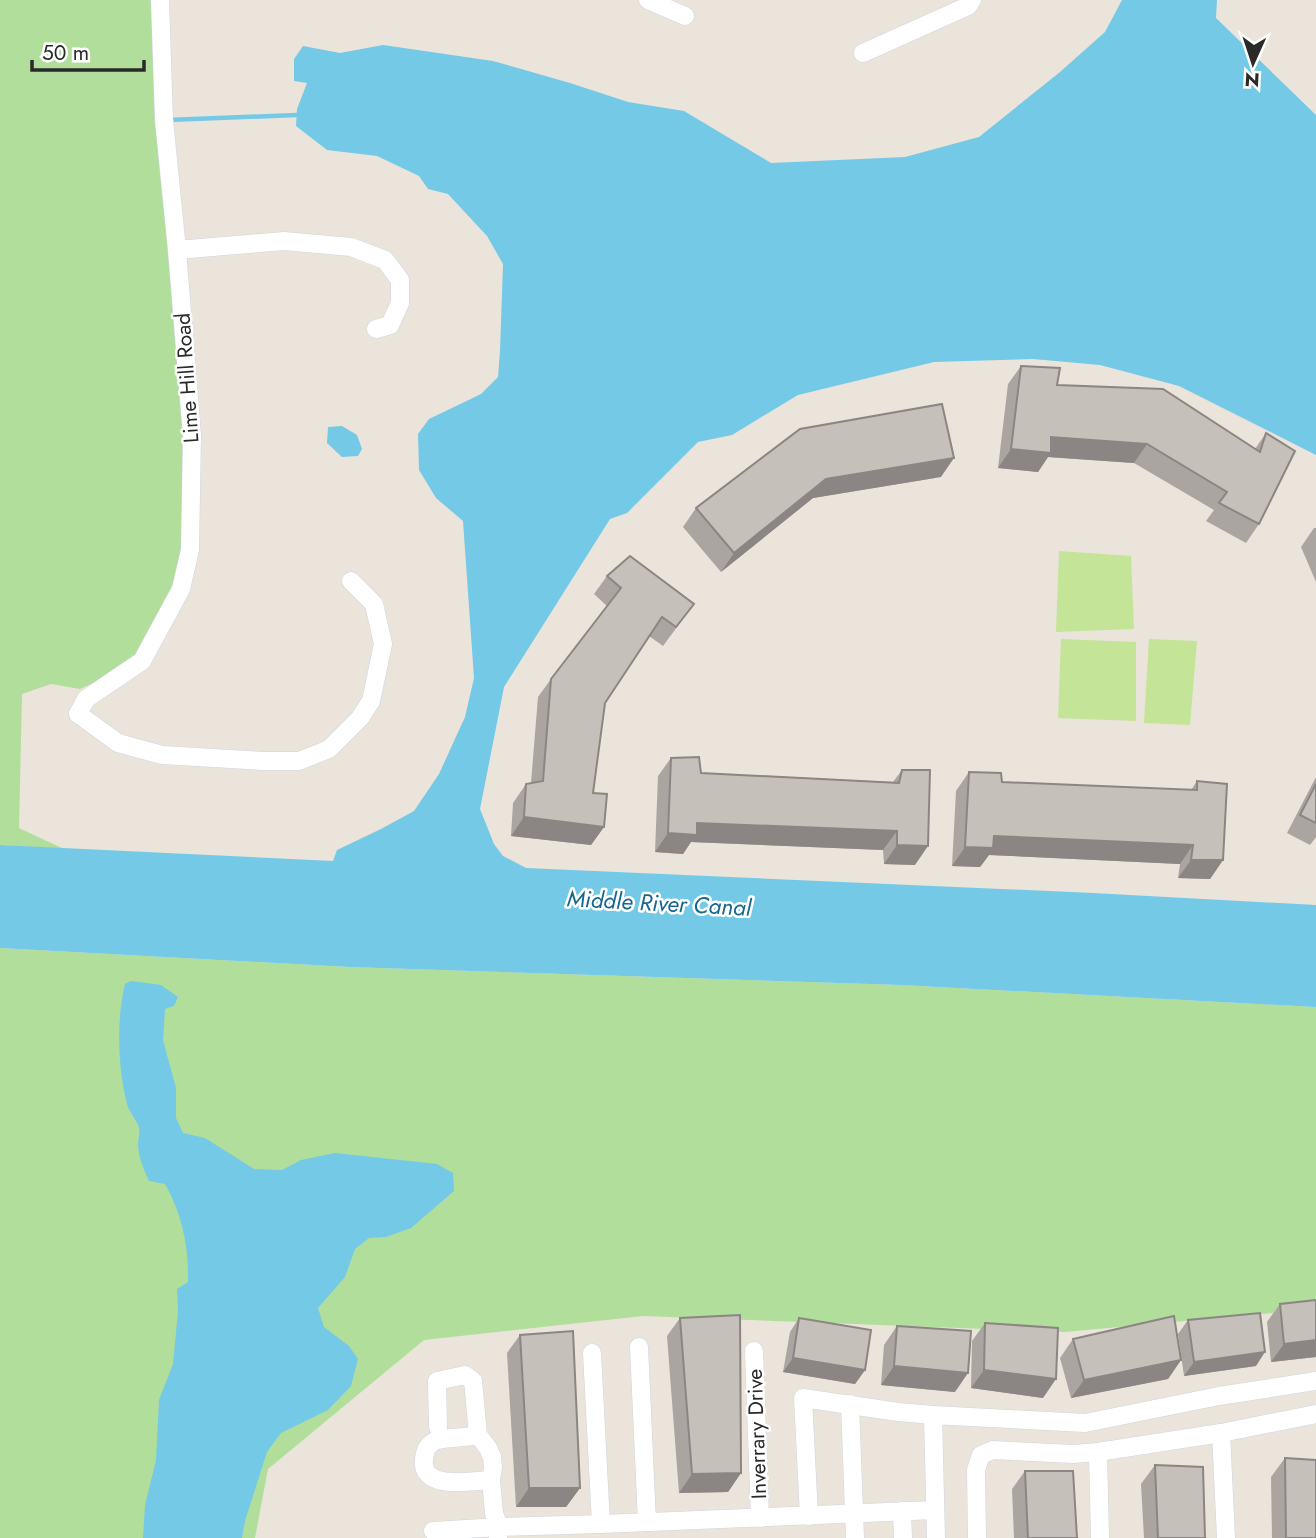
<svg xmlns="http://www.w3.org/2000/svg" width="1316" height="1538" viewBox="0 0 1316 1538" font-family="Jost,sans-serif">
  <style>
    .green { fill: #b2de9b }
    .pitch { fill: #c4e497 }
    .water { fill: #74c9e6 }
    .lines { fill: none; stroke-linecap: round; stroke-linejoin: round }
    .stream { stroke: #74c9e6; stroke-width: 4.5 }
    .street-casing { stroke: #d1d4e1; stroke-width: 19 }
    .street { stroke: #fff; stroke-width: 18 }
    .wall { fill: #aaa5a1 }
    .shaded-wall { fill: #8b8683 }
    .building { fill: #c6c0bb; stroke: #8b8683; stroke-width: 2 }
    .labels { text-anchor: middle; stroke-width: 5; stroke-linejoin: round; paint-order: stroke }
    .street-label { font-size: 21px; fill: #292929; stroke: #fff }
    .water-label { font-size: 23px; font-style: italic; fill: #166790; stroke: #fff }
  </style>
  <rect width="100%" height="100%" fill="#eae4db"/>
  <!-- green -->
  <g class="green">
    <polygon points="0,0 160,0 190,550 142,661 80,689 51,684 22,694 19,828 64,849 0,845"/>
    <polygon points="0,948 350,967 901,985 1316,1007 1316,1309 1065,1332 643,1316 424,1340 268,1469 255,1538 0,1538"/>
  </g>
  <!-- pitch -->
  <g class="pitch">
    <polygon points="1059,551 1131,556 1134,629 1056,632"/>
    <polygon points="1061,639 1136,642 1136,721 1058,718"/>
    <polygon points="1149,639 1197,641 1190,725 1144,723"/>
  </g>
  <!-- water -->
  <g class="water">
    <polygon points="1122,0 1217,0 1216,18 1316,115 1316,455 1179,386 1100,365 1033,359 934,362 798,395 732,435 698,442 627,513 610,519 504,687 480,809 494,844 503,856 526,868 1093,893 1316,905 1316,1007 901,985 350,967 0,948 0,845 333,861 337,850 381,829 414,811 439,774 465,717 474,678 463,521 436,498 419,470 418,434 429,419 481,394 498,377 500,351 503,264 487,236 448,194 428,189 419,176 377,156 327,150 296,126 297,109 307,83 294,81 294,59 303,46 340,53 383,45 493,61 570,83 628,102 684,111 771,163 905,157 979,137 1060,72 1105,32"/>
    <polygon points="342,426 357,435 362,449 358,456 342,457 327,443 328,427"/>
    <path d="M 131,981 L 161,985 L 178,997 L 174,1006 L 165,1009 L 163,1040 L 176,1088 L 176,1118 L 183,1133 L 205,1138 L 254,1169 L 282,1170 L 301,1160 L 335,1153 L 437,1164 L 453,1173 L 454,1191 L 411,1228 L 386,1237 L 369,1238 L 355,1249 L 345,1277 L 318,1308 L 324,1327 L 349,1346 L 358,1359 L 351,1386 L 328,1410 L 281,1433 L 267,1452 L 245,1521 L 242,1538 L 143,1538 L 145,1505 L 156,1460 L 159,1400 L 173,1364 L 178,1311 L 177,1289 L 188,1282 C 189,1247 182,1214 165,1184 L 149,1181 C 143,1168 139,1158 138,1145 C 138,1140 140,1133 139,1128 C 137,1120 129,1112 127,1104 C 118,1068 116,1021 125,984 Z"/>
  </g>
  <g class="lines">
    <!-- stream -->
    <polyline class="stream" points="168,120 297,115"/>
    <!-- street casing -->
    <g class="street-casing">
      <g id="street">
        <polyline points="160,0 164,120 177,250 192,436 190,550 181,589 142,661 86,699 78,714 118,743 162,755 264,761 299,761 329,749 360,718 371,701 383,644 374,604 351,581"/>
        <polyline points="648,0 685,16"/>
        <polyline points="863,53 968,6 972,0"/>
        <polyline points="177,250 284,241 351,247 385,260 400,280 400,303 390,325 376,329"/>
        <polyline points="639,1347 647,1522"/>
        <polyline points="754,1351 760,1518"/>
        <polyline points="850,1404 855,1538"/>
        <polyline points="1221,1433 1226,1538"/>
        <path d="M 478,1435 C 466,1438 443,1437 435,1441 C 427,1445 425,1451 424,1459 C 420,1491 472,1481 491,1480"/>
        <polyline points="1098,1452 1100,1538"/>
        <polyline points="902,1511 903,1538"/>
        <polyline points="809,1516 803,1398 898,1412 933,1415"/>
        <polyline points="601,1524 935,1510"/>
        <polyline points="433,1531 499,1527 494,1513 491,1480 493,1467 492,1457 488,1448 478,1435 473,1381 465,1375 437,1381 438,1427"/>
        <polyline points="498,1538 499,1527 601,1524 592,1353"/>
        <polyline points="936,1538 933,1415 1085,1423 1219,1396 1316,1381"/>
        <polyline points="977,1538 976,1470 981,1455 993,1450 1073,1454 1098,1452 1221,1433 1316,1414"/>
      </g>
    </g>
    <!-- street -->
    <use href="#street" class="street"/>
  </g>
  <!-- wall -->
  <g class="wall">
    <polygon points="1021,366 1057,385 1255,449 1266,433 1259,524 1246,543 1206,521 1214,510 1134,463 1048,457 1038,472 998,468 1008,384"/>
    <polygon points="941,477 813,498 721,572 683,527 696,508"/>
    <polygon points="1314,528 1316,528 1316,582 1301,547"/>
    <polygon points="607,576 694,604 663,646 649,636 605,703 593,793 604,827 591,845 511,836 513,803 526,784 531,783 538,697 551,679 607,606 594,594"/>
    <polygon points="671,758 701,773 893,782 902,770 915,865 884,864 883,850 691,842 683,854 655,852 658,776"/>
    <polygon points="969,772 1002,782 1191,790 1197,781 1223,860 1210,879 1178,878 1180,864 989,855 980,867 952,866 956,791"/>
    <polygon points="1316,777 1316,837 1310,845 1287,833"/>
    <polygon points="1316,1300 1316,1357 1271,1362 1267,1322 1280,1304"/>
    <polygon points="680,1318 741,1473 728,1492 679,1493 667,1336"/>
    <polygon points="799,1318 865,1370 855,1384 783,1372 790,1332"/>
    <polygon points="1188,1320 1256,1366 1184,1376 1178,1334"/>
    <polygon points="985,1323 1043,1398 971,1388 972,1341"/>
    <polygon points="897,1326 955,1392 881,1385 884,1345"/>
    <polygon points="520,1335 580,1488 566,1507 516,1507 507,1353"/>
    <polygon points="1073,1339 1181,1360 1168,1379 1071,1398 1060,1358"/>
    <polygon points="1285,1458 1316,1538 1272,1538 1271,1477"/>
    <polygon points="1155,1465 1205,1538 1144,1538 1141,1484"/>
    <polygon points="1025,1471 1077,1538 1014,1538 1012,1489"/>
  </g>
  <!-- shaded-wall -->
  <g class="shaded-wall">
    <polygon points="1051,437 1147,444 1134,463 1048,457 1038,472 998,468 1011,449"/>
    <polygon points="954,458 941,477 813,498 721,572 734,553 826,479"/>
    <polygon points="524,817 604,827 591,845 511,836"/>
    <polygon points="697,823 897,831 883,850 691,842 683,854 655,852 668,833"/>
    <polygon points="994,836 1193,845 1180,864 989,855 980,867 952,866 965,847"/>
    <polygon points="897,845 928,846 915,865 884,864"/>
    <polygon points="1191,860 1223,860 1210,879 1178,878"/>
    <polygon points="1316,1340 1316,1357 1271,1362 1284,1344"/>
    <polygon points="1265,1352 1256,1366 1184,1376 1194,1362"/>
    <polygon points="793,1358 865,1370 855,1384 783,1372"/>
    <polygon points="1181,1360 1168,1379 1071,1398 1084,1380"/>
    <polygon points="894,1366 968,1373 955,1392 881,1385"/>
    <polygon points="984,1370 1056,1379 1043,1398 971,1388"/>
    <polygon points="741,1473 728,1492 679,1493 692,1474"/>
    <polygon points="529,1488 580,1488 566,1507 516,1507"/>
  </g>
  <!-- building -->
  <g class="building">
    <polygon points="1021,366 1060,368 1057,385 1163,389 1260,452 1266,433 1295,451 1259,524 1219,503 1227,492 1147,444 1051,437 1051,453 1011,449"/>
    <polygon points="942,404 954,458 826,479 734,553 696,508 800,429"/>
    <polygon points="630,556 694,604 676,627 662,617 605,703 593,793 607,794 604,827 524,817 526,784 543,781 551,679 621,588 607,576"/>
    <polygon points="699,757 701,773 899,783 902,770 930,770 928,846 897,845 897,831 697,823 697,835 668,833 671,758"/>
    <polygon points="969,772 1001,773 1002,782 1197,790 1197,781 1227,784 1223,860 1191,860 1193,845 994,836 993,848 965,847"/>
    <polygon points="1316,784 1316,823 1300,815"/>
    <polygon points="1316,1300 1316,1340 1284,1344 1280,1304"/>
    <polygon points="1260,1313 1265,1352 1194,1362 1188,1320"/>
    <polygon points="740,1315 741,1473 692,1474 680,1318"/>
    <polygon points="1174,1316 1181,1360 1084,1380 1073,1339"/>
    <polygon points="799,1318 871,1330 865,1370 793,1358"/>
    <polygon points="985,1323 1058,1328 1056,1379 984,1370"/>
    <polygon points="897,1326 971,1331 968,1373 894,1366"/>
    <polygon points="573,1331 580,1488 529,1488 520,1335"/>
    <polygon points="1285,1458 1316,1460 1316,1538 1286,1538"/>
    <polygon points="1155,1465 1203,1467 1205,1538 1158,1538"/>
    <polygon points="1025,1471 1073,1471 1077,1538 1028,1538"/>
  </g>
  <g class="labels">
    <!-- street labels -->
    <g class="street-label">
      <text transform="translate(187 378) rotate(-94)" y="7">Lime Hill Road</text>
      <text transform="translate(757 1434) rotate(-92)" y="7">Inverrary Drive</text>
    </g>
    <!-- water labels -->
    <g class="water-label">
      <text transform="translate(659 903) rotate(3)" y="8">Middle River Canal</text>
    </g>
  </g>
  <!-- north arrow -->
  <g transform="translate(1253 63) rotate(183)" stroke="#ffffff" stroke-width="5" paint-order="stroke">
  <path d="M0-5L12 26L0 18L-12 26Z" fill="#292929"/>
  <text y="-10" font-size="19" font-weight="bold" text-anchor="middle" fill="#292929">N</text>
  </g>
  <!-- scale -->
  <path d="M32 60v10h112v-10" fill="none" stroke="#292929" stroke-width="3.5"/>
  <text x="42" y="60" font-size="21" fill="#292929" stroke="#ffffff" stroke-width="5" paint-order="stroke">50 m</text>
</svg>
